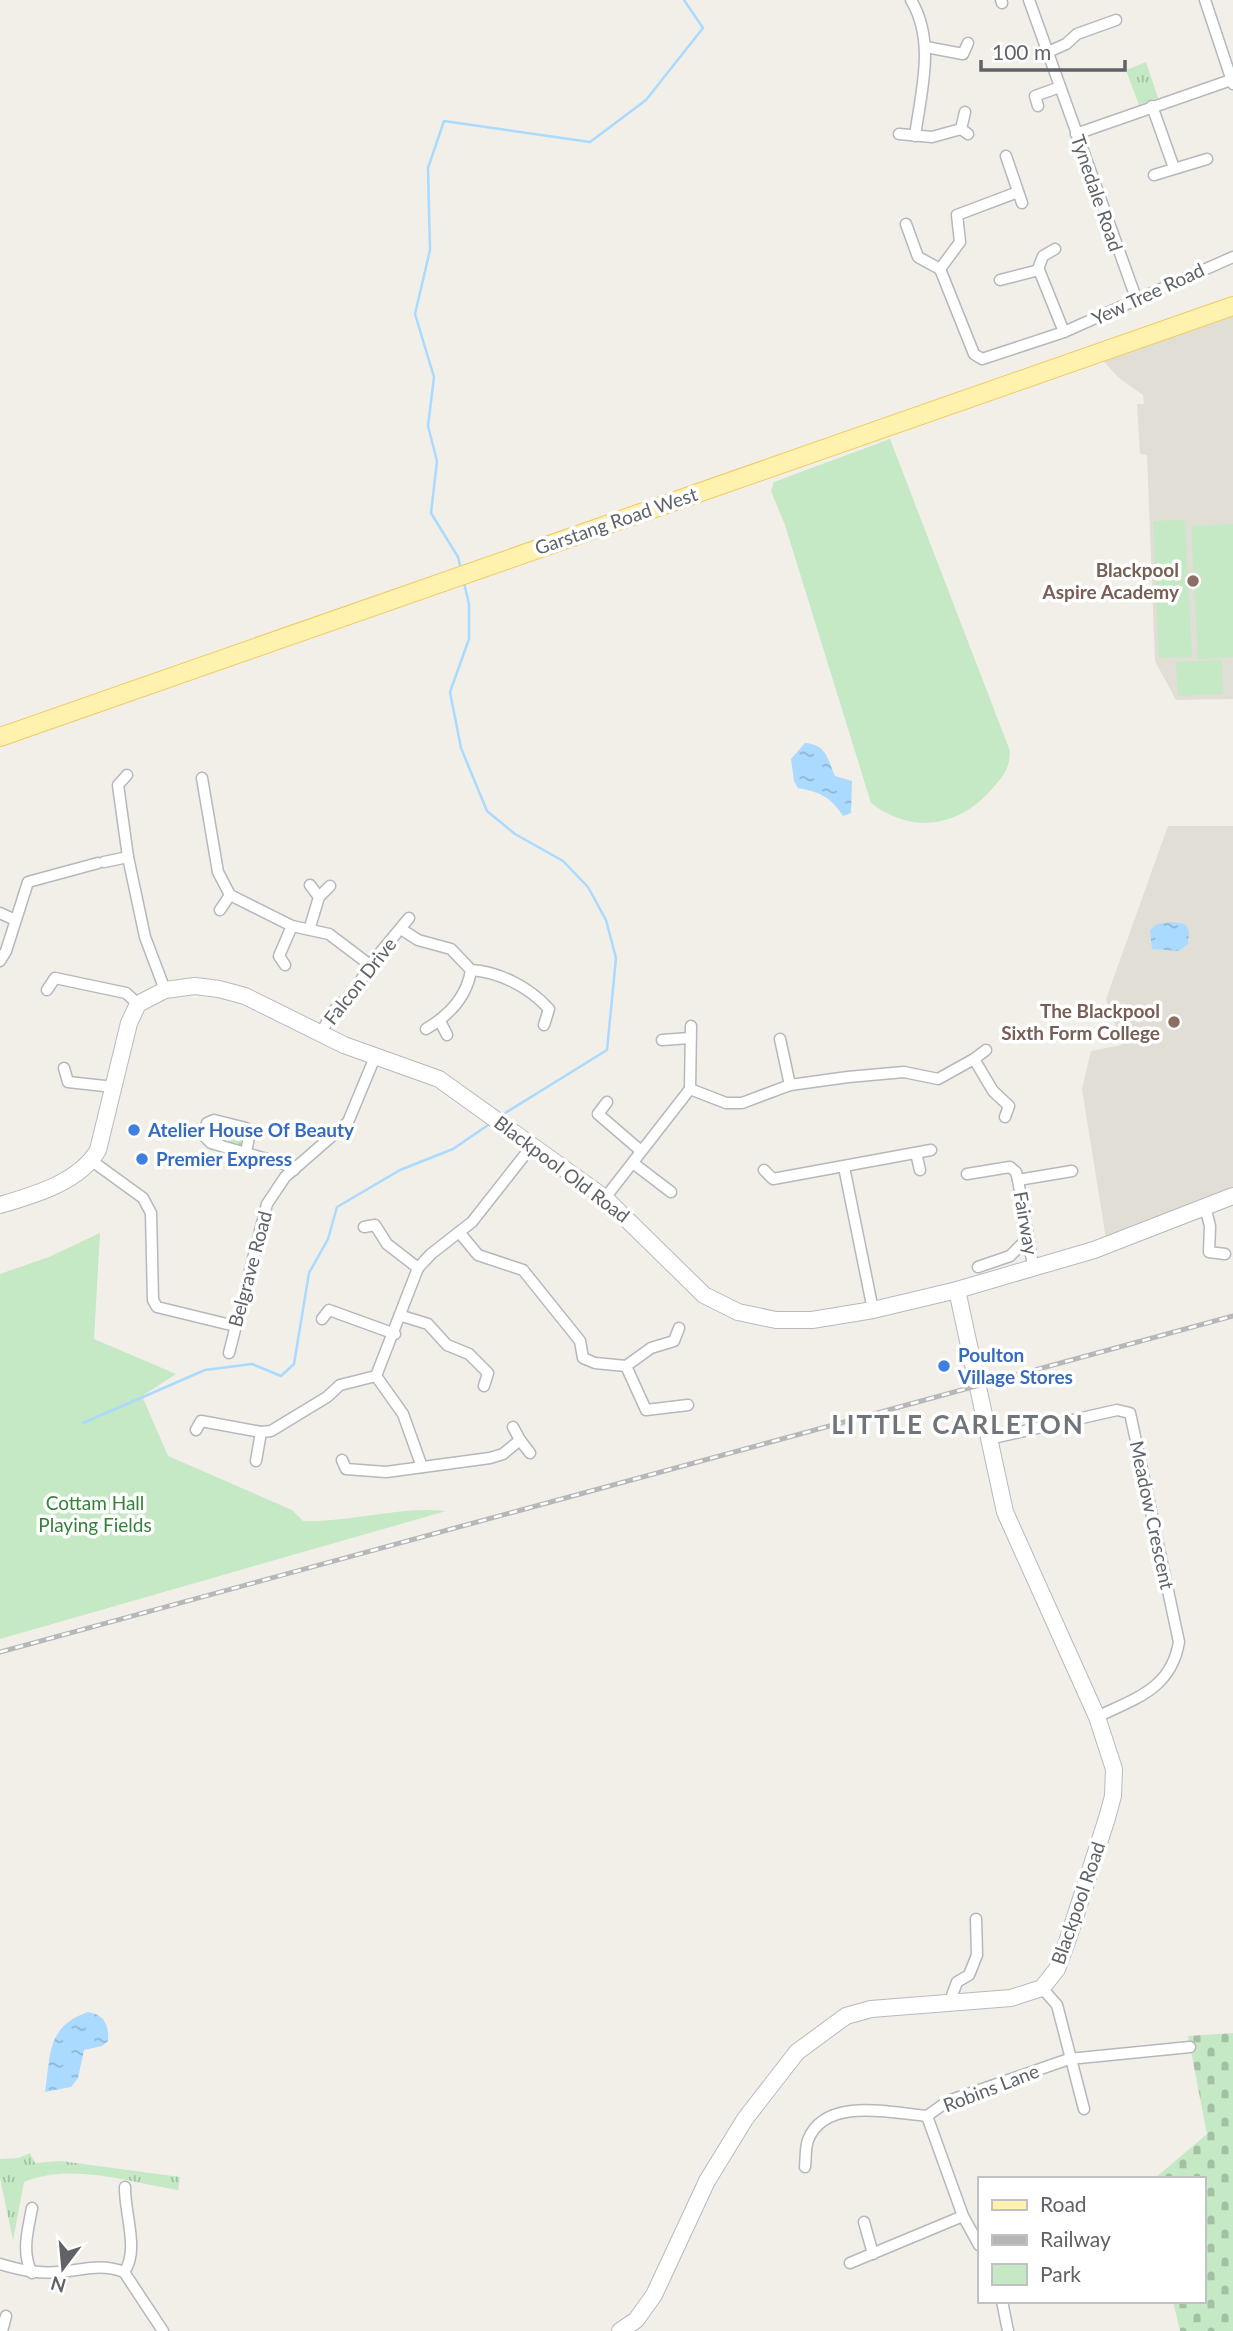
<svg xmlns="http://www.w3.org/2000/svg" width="1233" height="2331" viewBox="0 0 1233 2331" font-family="Lato,sans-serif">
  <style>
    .education { fill: #e1ded6 }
    .grass { fill: url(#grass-tufts) }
    .cemetery { fill: url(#cemetery-stones) }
    .green { fill: #c5e8c5 }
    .water { fill: url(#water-ripples) }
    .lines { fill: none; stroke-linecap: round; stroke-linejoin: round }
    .stream { stroke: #aadaff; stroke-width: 2.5 }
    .street-casing { stroke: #b5b8bc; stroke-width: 13 }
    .secondary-casing { stroke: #b6babf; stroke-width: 18 }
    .primary-casing { stroke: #f2c960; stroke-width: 20 }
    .street { stroke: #fff; stroke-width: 10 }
    .secondary { stroke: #fff; stroke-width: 16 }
    .primary { stroke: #fff2af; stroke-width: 18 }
    .rail-casing { stroke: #b6b7b8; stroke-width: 5 }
    .rail { stroke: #fff; stroke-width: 2.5; stroke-dasharray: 8; stroke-linecap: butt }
    .education-dot { fill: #8d6e63; stroke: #fff; stroke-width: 2.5 }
    .shop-dot { fill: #3f7fe0; stroke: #fff; stroke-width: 2.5 }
    .labels { text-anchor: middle; stroke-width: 7; stroke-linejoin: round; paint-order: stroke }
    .street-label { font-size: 19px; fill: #5f6368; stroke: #fff }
    .education-label { font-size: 19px; font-weight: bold; fill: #785e54; stroke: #fff; text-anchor: end }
    .shop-label { font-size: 19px; font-weight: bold; fill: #366cbe; stroke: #fff; text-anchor: start }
    .park-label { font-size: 19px; fill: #348238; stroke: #fff }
    .district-label { font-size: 26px; font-weight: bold; letter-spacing: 2px; fill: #70757a; stroke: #fff }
  </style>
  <defs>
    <pattern id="grass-tufts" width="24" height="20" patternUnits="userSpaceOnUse" patternTransform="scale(1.75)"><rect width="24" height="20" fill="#c5e8c5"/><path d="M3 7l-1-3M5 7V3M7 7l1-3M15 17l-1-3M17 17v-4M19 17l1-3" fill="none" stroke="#a3c0a4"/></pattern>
    <pattern id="cemetery-stones" width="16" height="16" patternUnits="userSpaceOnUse" patternTransform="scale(1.75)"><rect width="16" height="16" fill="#c5e8c5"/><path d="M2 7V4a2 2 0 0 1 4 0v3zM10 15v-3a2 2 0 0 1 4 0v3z" fill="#a3c0a4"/></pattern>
    <pattern id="water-ripples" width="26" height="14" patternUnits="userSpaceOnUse" patternTransform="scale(1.75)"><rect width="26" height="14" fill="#aadaff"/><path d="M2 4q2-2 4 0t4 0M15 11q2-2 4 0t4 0" fill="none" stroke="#8eb4d2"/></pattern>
  </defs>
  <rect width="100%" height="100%" fill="#f1efe8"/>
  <!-- education -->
  <g class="education">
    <polygon points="1233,306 1233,699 1176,700 1155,661 1147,455 1140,454 1137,404 1144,404 1143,395 1119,378 1095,352"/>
    <polygon points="1168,826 1233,826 1233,1196 1107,1245 1082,1089 1091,1051 1122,1045 1106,999"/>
  </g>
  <!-- grass -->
  <g class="grass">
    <polygon points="1146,62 1158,98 1139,105 1126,70"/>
    <polygon points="207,1123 246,1128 246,1152 211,1143"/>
    <path d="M 30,2153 L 35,2163 L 61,2161 L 180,2177 L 178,2190 C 130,2182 70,2162 24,2182 L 13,2240 L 0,2178 L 0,2159 L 19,2158 Z"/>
  </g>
  <!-- cemetery -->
  <polygon class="cemetery" points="1233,2033 1233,2331 1180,2331 1173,2301 1203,2301 1203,2179 1154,2179 1207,2134 1188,2036"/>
  <!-- green -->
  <g class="green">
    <path d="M 890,439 L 1010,751 C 1010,770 1001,779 988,793 C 956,828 909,833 871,803 L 785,525 L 771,491 L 774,482 Z"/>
    <polygon points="1185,520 1192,657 1159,658 1153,521"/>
    <polygon points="1233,524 1233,657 1198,659 1191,526"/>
    <polygon points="1222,660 1223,694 1178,696 1176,662"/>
    <path d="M 100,1233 L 94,1339 L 176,1374 L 142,1396 L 168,1456 L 292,1510 L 303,1521 C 351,1523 398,1506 446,1511 L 0,1639 L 0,1274 L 49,1257 Z"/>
  </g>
  <!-- water -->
  <g class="water">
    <path d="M 805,743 C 827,745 827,758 835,776 L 852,781 L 851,813 L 843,816 C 831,797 820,792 798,788 L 794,781 L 791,759 Z"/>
    <polygon points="1170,922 1185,924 1189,931 1188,944 1179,951 1152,949 1150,930 1157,924"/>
    <path d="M 88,2012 C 105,2015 109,2025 108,2041 L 102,2046 L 84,2050 L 78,2078 L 71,2087 L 45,2092 C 51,2054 46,2027 88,2012 Z"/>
  </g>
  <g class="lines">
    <!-- stream -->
    <g class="stream">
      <polyline points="461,569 458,557 431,513 437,461 428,426 434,377 415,314 430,250 428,168 444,121 590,142 646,100 703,28 684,0"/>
      <polyline points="464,583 469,604 469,639 450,692 461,748 487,811 515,834 563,861 588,887 606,920 616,958 607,1050 502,1115"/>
      <polyline points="83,1423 205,1370 252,1364 281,1376 294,1364 309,1273 328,1239 337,1207 400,1170 453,1149 491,1123"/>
    </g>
    <!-- street casing -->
    <g class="street-casing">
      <g id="street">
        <path d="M 911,0 C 936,42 921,91 915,136"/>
        <polyline points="1001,0 1002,3"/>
        <polyline points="1029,0 1136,298"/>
        <polyline points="1205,0 1233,84"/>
        <polyline points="926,47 963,54 968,43"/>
        <polyline points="1048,52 1066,44 1077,34 1116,20"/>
        <polyline points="1038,106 1035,96 1060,87"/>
        <polyline points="1152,106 1174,168"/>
        <polyline points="961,129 965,112"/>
        <polyline points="899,134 932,137 961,129 968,134"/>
        <polyline points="1076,134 1231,80"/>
        <polyline points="1006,156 1022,203"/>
        <polyline points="1154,175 1207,159"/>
        <polyline points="906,224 918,257 940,269"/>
        <polyline points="940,269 974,354 982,359 1064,332 1233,257"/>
        <polyline points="940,269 960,242 957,215 1018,192"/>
        <polyline points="1038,269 1043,256 1055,249"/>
        <polyline points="1000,280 1039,270 1064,332"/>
        <polyline points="127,775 118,785 128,857 145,937 165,990"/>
        <polyline points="202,778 218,872 230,895 292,926 329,934 370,965"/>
        <polyline points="104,862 128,857"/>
        <polyline points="310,885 319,897"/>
        <polyline points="220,910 230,895"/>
        <polyline points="0,913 15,920"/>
        <polyline points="310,927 319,897 330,886"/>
        <path d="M 401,929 L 418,940 L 451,949 L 471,970 C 500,972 529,987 549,1009 L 544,1025"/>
        <polyline points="0,961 6,951 28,882 98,863"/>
        <polyline points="285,965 279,956 292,926"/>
        <polyline points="47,990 55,978 126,993 138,1004"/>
        <polyline points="440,1021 447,1035"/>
        <path d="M 426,1029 C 448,1016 467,997 471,970"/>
        <polyline points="321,1034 332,1012 354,992 370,965 409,918"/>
        <polyline points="780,1039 790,1085"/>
        <polyline points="662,1040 690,1038"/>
        <polyline points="974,1059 986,1050"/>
        <polyline points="64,1068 68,1082 114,1087"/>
        <polyline points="690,1089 726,1103 742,1103 790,1085 848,1077 904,1072 938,1079 974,1059 993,1091 1009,1106 1005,1117"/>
        <polyline points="607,1102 598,1114 641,1151"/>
        <polyline points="246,1152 249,1137 246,1128 214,1120 207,1123 204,1136 211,1143 284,1164 294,1170"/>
        <polyline points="916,1153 920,1170"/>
        <polyline points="92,1161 143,1198 151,1213 153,1300 157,1307 235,1326"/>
        <polyline points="633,1163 671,1192"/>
        <polyline points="844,1167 873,1310"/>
        <polyline points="764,1170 773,1179 931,1150"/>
        <polyline points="967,1174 1010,1167 1016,1172 1018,1180"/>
        <polyline points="605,1198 690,1089 691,1026"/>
        <polyline points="1205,1207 1210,1226 1209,1252 1225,1254"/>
        <polyline points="364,1227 375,1225 387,1244 418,1268"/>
        <polyline points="459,1232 478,1255 523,1270 580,1341 583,1358 595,1363 626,1366"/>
        <polyline points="1033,1266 1018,1180 1072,1171"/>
        <polyline points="978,1267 1010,1256 1028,1238"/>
        <polyline points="402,1316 428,1324 447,1345 469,1354 488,1373 484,1386"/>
        <polyline points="322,1319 329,1310 395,1334"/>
        <polyline points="229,1353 267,1204 285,1177 348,1122 375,1057"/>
        <polyline points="626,1366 646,1410 688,1405"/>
        <polyline points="626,1366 651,1348 674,1341 679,1328"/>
        <polyline points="513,1427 520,1440"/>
        <polyline points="196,1430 201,1421 261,1432 271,1431 327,1397 340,1385 376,1376"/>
        <path d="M 989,1439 L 1117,1410 L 1130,1413 L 1179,1642 C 1171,1689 1136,1698 1097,1717"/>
        <polyline points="342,1460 346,1469 386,1472 490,1458 503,1454 520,1440 530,1453"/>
        <polyline points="256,1461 261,1432"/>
        <polyline points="422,1467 403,1414 376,1376 418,1268 431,1254 472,1222 531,1147"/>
        <polyline points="1042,1988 1057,2005 1084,2109"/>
        <polyline points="950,2001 957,1982 969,1975 977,1955 976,1919"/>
        <path d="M 805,2167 C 806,2159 805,2148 808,2140 C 825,2096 892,2113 927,2116"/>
        <polyline points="864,2222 873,2254"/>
        <polyline points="979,2245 963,2216 927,2116 948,2101 1069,2059 1190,2047"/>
        <polyline points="850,2263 963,2216"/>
        <path d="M 0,2264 C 20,2270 38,2274 59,2272 C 84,2270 100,2263 124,2272 L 163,2331"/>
        <path d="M 124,2272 C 140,2251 124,2212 125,2187"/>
        <path d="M 32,2273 C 21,2252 28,2230 32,2208"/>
        <polyline points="1002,2301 1008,2331"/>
        <polyline points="2,2331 6,2316"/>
      </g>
    </g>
    <!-- secondary casing -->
    <g class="secondary-casing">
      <g id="secondary">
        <path d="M 0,1205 C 34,1195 80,1182 98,1150 L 129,1023 L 138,1004 L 165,990 L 195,986 L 219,989 L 245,996 L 344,1045 L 439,1079 L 605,1198 L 704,1295 L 738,1312 L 776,1320 L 812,1320 L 873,1310 L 957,1290 L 1094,1250 L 1233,1196"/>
        <polyline points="620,2331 636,2320 654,2295 707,2181 745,2119 797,2052 846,2016 871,2009 1011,1998 1042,1988 1057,1969 1068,1939 1107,1818 1113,1796 1114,1769 1097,1717 1005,1512 957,1290"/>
      </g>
    </g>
    <!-- primary casing -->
    <g class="primary-casing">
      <polyline id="primary" points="0,737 1233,306"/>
    </g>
    <!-- street -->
    <use href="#street" class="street"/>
    <!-- secondary -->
    <use href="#secondary" class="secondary"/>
    <!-- primary -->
    <use href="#primary" class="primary"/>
    <!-- rail casing -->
    <g class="rail-casing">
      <polyline id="rail" points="0,1652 1233,1316"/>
    </g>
    <!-- rail -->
    <use href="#rail" class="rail"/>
  </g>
  <!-- markers -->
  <g class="education-dot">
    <circle cx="1193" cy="581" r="7"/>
    <circle cx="1174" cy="1022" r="7"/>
  </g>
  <g class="shop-dot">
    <circle cx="134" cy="1130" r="7"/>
    <circle cx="142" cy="1159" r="7"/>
    <circle cx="944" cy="1366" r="7"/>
  </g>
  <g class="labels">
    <!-- street labels -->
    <g class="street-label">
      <text transform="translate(1097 193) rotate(71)" y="7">Tynedale Road</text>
      <text transform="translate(1148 294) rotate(-25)" y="7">Yew Tree Road</text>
      <text transform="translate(616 521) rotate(-19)" y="7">Garstang Road West</text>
      <text transform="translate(360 981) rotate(-52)" y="7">Falcon Drive</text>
      <text transform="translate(562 1169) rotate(37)" y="7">Blackpool Old Road</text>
      <text transform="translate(1026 1223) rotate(80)" y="7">Fairway</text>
      <text transform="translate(250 1269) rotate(-75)" y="7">Belgrave Road</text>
      <text transform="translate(1152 1515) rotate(78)" y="7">Meadow Crescent</text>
      <text transform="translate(1078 1903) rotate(-71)" y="7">Blackpool Road</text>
      <text transform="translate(991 2088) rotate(-21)" y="7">Robins Lane</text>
    </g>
    <!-- education labels -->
    <g class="education-label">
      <text x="1179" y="577">Blackpool<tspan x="1179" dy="22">Aspire Academy</tspan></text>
      <text x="1160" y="1018">The Blackpool<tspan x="1160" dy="22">Sixth Form College</tspan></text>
    </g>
    <!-- shop labels -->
    <g class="shop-label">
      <text x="148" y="1137">Atelier House Of Beauty</text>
      <text x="156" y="1166">Premier Express</text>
      <text x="958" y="1362">Poulton<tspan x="958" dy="22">Village Stores</tspan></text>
    </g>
    <!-- park labels -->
    <g class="park-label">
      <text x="95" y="1510">Cottam Hall<tspan x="95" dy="22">Playing Fields</tspan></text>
    </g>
    <!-- district labels -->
    <g class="district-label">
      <text x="958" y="1434">LITTLE CARLETON</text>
    </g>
  </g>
  <!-- legend -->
  <rect x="978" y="2177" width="228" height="126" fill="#ffffff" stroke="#bfc1c3" stroke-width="2"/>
  <rect x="992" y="2200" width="35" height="10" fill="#fff2af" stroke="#bfc1c3" stroke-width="2"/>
  <text x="1040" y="2212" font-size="21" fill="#5f6368">Road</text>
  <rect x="992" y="2235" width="35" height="10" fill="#b6b7b8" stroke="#bfc1c3" stroke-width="2"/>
  <text x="1040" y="2247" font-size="21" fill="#5f6368">Railway</text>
  <rect x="992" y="2264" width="35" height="21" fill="#c5e8c5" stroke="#bfc1c3" stroke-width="2"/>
  <text x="1040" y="2282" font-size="21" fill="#5f6368">Park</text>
  <!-- north arrow -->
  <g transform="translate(63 2268) rotate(196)" stroke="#ffffff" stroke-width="5" paint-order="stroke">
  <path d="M0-5L12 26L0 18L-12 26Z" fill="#5f6368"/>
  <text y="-10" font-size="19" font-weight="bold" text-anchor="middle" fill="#5f6368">N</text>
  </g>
  <!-- scale -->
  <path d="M981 60v10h144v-10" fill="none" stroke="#5f6368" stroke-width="3.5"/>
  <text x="992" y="60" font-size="21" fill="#5f6368" stroke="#ffffff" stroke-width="5" paint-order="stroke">100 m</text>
</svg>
